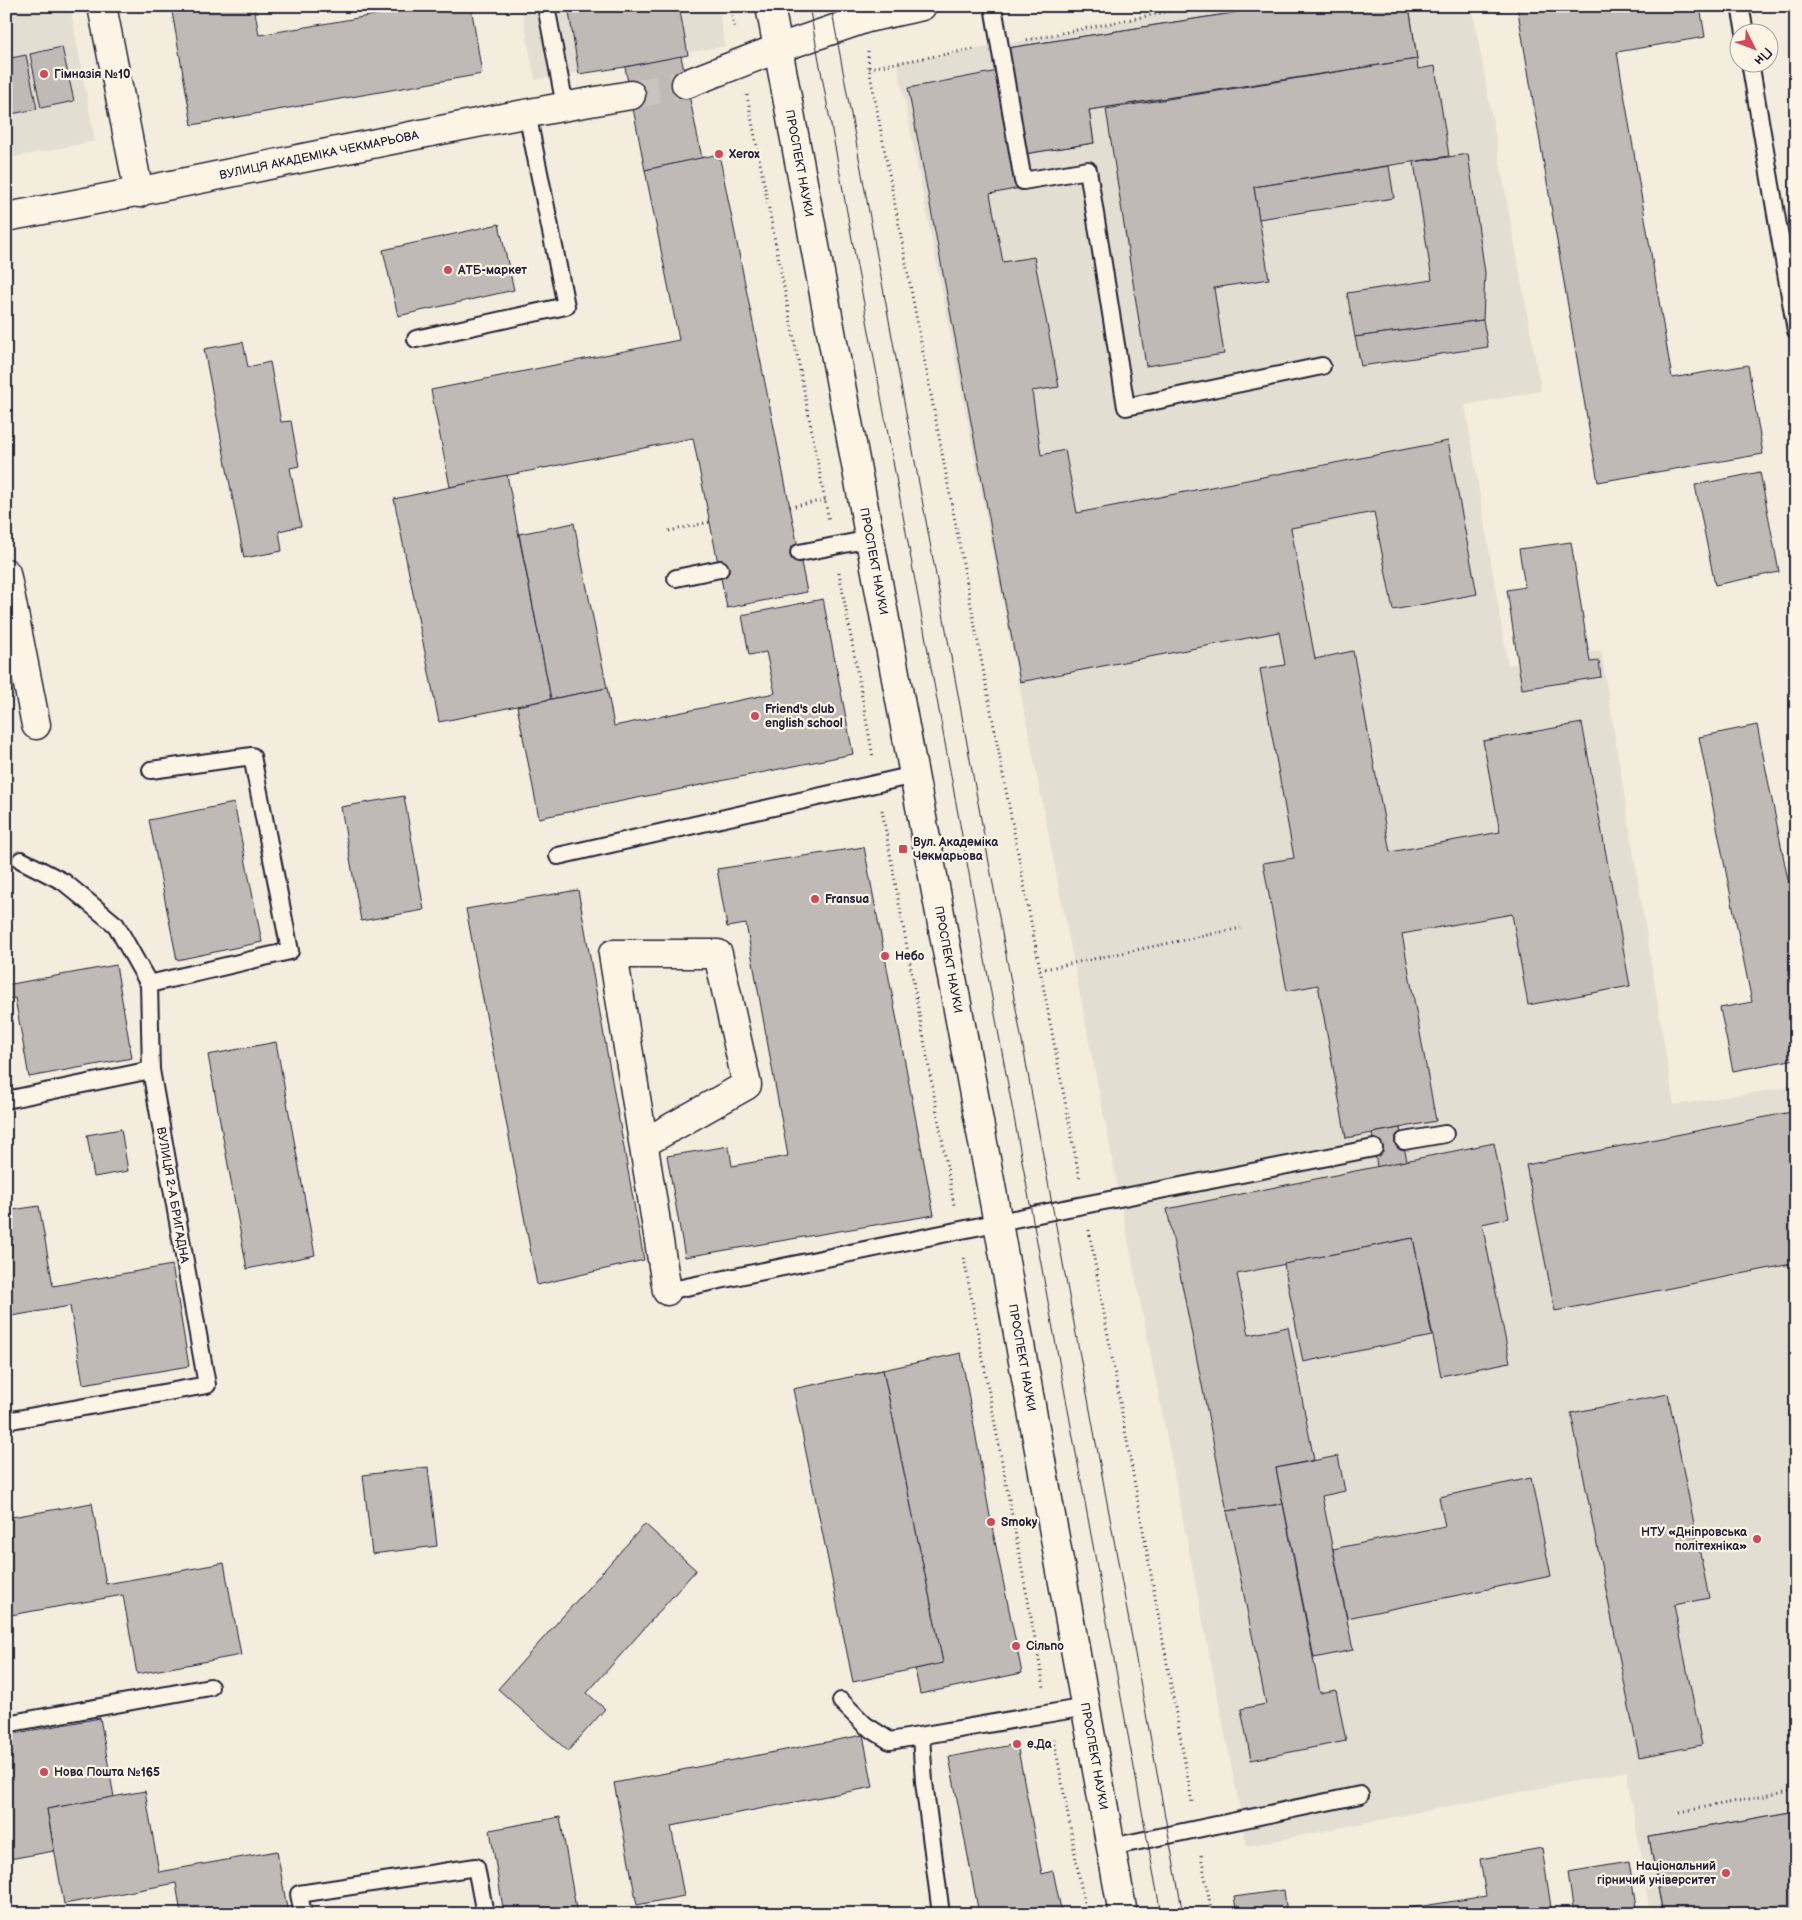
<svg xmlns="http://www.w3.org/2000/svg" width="1802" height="1920" viewBox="0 0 1802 1920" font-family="'Balsamiq Sans',sans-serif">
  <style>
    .built { fill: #e3ded2 }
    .building { fill: #bfbab6; stroke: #22223b }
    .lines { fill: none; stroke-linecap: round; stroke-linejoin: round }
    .street-tunnel { stroke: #c9c4bd; stroke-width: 28; stroke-dasharray: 28 14; stroke-linecap: butt }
    .lane-casing { stroke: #22223b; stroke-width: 20 }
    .street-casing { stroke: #22223b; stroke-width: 31 }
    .secondary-casing { stroke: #22223b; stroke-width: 31 }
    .primary-casing { stroke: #22223b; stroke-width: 31 }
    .path { stroke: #22223b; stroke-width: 3; stroke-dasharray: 1 4; stroke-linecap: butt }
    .lane { stroke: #fcf5e5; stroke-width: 16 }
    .street { stroke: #fcf5e5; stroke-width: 28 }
    .secondary { stroke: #fcf5e5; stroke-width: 28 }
    .primary { stroke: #fcf5e5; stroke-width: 28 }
    .tram { stroke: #22223b; stroke-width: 1 }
    .poi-dot { fill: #d1495b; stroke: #fcf5e5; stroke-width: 2 }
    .labels { text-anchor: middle; stroke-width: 4.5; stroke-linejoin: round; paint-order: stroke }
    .poi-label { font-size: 12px; font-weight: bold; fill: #22223b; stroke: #fcf5e5; text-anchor: start }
    .street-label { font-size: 12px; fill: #22223b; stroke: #fcf5e5 }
  </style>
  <rect width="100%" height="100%" fill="#f3edde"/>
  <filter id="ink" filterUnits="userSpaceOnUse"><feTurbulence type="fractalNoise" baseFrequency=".02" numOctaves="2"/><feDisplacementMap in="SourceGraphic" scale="10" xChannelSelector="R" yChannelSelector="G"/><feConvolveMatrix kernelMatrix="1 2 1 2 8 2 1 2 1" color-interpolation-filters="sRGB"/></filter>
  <g filter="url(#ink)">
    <!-- built -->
    <g class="built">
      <polygon points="6,6 70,6 95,141 6,159"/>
      <polygon points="521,6 718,6 725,46 535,80"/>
      <polygon points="1195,6 1472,6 1541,391 1465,405 1508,665 1601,650 1674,1105 1796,1086 1796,1914 1650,1914 1627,1771 1247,1846 897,62 1001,45"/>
    </g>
    <!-- building -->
    <g class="building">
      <polygon points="171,6 254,6 259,35 427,6 471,6 482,74 192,125"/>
      <polygon points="568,6 679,6 688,55 625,67 579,74"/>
      <polygon points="1278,6 1409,6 1417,59 1089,110 1094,143 1024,154 1008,48"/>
      <polygon points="1278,6 1409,6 1417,59 1089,110 1094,143 1024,154 1008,48"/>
      <polygon points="1517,6 1700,6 1705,37 1617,52 1672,378 1748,365 1763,454 1598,482"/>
      <polygon points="62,47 74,101 41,108 30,54"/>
      <polygon points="26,55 37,109 6,115 6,59"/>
      <polygon points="681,56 702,158 645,170 625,67"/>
      <polygon points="1417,59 1418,69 1435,66 1449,156 1254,187 1269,279 1214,288 1224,354 1146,366 1106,109"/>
      <polygon points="998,71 1020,188 990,194 1003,262 1034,257 1059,387 1032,391 1041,455 1065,450 1077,513 1448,441 1477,594 1393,610 1374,512 1291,528 1315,659 1353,651 1390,852 1500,832 1483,741 1582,723 1630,986 1528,1005 1512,914 1402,934 1436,1121 1346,1138 1318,985 1287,991 1263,863 1294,858 1260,669 1285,665 1279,632 1020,682 908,88"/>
      <polygon points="719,154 807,592 727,608 693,438 450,487 431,390 679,340 645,170"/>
      <polygon points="1468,154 1485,273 1483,320 1355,337 1347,293 1432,280 1414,162"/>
      <polygon points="1389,166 1394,198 1259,219 1254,187"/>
      <polygon points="499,224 514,290 398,316 383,250"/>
      <polygon points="1483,320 1488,347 1361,366 1355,337"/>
      <polygon points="243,342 248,367 270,362 281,422 291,421 299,466 290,468 301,526 279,531 282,551 244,558 204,349"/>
      <polygon points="1760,472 1779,572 1715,585 1695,485"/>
      <polygon points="507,475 551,699 439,722 394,499"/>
      <polygon points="574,523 607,688 551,699 519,534"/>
      <polygon points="1571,542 1590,662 1599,661 1601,677 1522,689 1507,590 1525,587 1519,549"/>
      <polygon points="823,599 853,754 539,818 517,706 607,688 614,726 775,693 766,652 749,655 742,615"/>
      <polygon points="1757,725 1790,890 1796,889 1796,1059 1733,1071 1720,1008 1752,1002 1699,737"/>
      <polygon points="404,796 424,910 361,921 341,807"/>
      <polygon points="234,803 262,942 177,960 149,820"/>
      <polygon points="864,847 934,1215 685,1257 667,1156 729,1146 732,1166 788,1156 746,924 727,927 717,869"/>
      <polygon points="578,890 644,1260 537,1285 466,909"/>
      <polygon points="116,965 132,1058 29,1077 15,998 6,999 6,985"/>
      <polygon points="276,1042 315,1255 247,1269 208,1055"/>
      <polygon points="1796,1111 1796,1263 1555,1311 1526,1165"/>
      <polygon points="1400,1128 1407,1161 1377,1167 1372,1133"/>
      <polygon points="121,1129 128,1171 94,1177 87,1135"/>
      <polygon points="1494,1143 1509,1218 1482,1224 1510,1362 1441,1376 1413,1238 1237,1274 1249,1335 1288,1327 1314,1460 1276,1468 1283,1504 1227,1511 1167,1209"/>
      <polygon points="39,1206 53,1286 172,1265 189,1366 83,1384 70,1306 6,1317 6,1211"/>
      <polygon points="1413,1238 1432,1336 1303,1362 1284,1264"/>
      <polygon points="961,1353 991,1522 1022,1673 920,1694 915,1669 943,1663 883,1370 855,1376"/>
      <polygon points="883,1370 943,1663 853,1682 793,1389"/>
      <polygon points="1668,1394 1709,1598 1674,1605 1702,1745 1639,1757 1571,1413"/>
      <polygon points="1338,1456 1345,1491 1322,1496 1353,1650 1314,1658 1276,1468"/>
      <polygon points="428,1467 437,1546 372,1554 363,1475"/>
      <polygon points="1531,1478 1551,1576 1347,1618 1333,1549 1445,1526 1439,1497"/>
      <polygon points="92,1503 106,1584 224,1563 241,1655 137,1674 123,1595 11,1615 6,1588 6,1518"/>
      <polygon points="1283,1504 1320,1693 1336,1690 1346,1741 1251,1760 1241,1709 1266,1704 1227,1511"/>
      <polygon points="645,1524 696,1570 587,1693 605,1709 568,1751 498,1689"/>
      <polygon points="100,1718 114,1797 47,1809 54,1851 9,1859 6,1845 6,1735"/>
      <polygon points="863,1735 873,1787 671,1826 684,1896 637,1905 614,1783"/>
      <polygon points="1017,1744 1042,1874 1053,1871 1062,1914 979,1914 949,1757"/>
      <polygon points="145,1791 159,1872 277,1851 288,1914 181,1914 176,1883 64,1904 47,1809"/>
      <polygon points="1796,1811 1796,1909 1768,1914 1663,1914 1649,1837"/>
      <polygon points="1796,1811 1796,1909 1768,1914 1663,1914 1649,1837"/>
      <polygon points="560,1817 577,1914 504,1914 490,1830"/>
      <polygon points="1542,1848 1552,1914 1373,1914 1486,1896 1480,1859"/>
      <polygon points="1629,1862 1637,1914 1574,1914 1568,1872"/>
      <polygon points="1284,1890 1287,1914 1237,1914 1234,1897"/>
    </g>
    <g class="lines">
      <!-- street-tunnel -->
      <polyline class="street-tunnel" points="631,95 686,84"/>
      <!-- lane casing -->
      <g class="lane-casing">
        <g id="lane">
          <polyline points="546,6 565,106"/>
          <polyline points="993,6 1023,181 1088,170 1126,407 1322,366"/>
          <polyline points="1740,6 1745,32"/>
          <polyline points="1750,62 1796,331"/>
          <polyline points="416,339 566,306 527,113"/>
          <polyline points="799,553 870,539"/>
          <polyline points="676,578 720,569"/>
          <polyline points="558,856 914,775"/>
          <polyline points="149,984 290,951 252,756 151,770"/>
          <polyline points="6,1100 151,1070"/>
          <polyline points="1404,1141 1445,1134"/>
          <polyline points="667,1291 1053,1211 1374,1148"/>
          <polyline points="6,1421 207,1385 151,1070 149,984 116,925 64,882 21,860"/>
          <polyline points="841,1701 865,1725 890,1741 1086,1707"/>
          <polyline points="6,1724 210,1687"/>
          <polyline points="921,1736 924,1782 941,1914"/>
          <polyline points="1111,1847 1360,1795"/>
          <polyline points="303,1914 299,1894 476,1867 485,1914"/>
        </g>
      </g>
      <!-- street casing -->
      <g class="street-casing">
        <g id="street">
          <polyline points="102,6 139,193"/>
          <polyline points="686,84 779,48"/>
          <path id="s1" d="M 6,217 C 215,179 422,130 631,95"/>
          <polyline points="6,573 36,725"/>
          <polyline points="644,1143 747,1085 718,954 613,954 667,1291"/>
        </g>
      </g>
      <!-- secondary casing -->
      <g class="secondary-casing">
        <polyline id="secondary" points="779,48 867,18 922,6"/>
      </g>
      <!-- primary casing -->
      <g class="primary-casing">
        <g id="primary">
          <path id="s2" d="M 770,6 L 998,1223 L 1123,1914"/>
        </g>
      </g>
      <!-- path -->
      <g class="path">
        <polyline points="730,6 735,30"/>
        <polyline points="1027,40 1195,6"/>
        <polyline points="868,51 869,68 1080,1180"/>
        <polyline points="869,68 974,49"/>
        <polyline points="747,95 829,521"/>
        <polyline points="790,507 826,500"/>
        <polyline points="669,531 710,522"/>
        <polyline points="839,572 873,757"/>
        <polyline points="882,810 954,1205"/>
        <polyline points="1040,970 1241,928"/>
        <polyline points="1089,1230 1192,1802"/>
        <polyline points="964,1258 1044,1687"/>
        <polyline points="1054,1739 1086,1914"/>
        <polyline points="1680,1812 1796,1790"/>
        <polyline points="1201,1855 1212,1914"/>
      </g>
      <!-- lane -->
      <use href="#lane" class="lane"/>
      <!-- street -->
      <use href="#street" class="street"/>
      <!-- secondary -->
      <use href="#secondary" class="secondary"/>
      <!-- primary -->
      <use href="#primary" class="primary"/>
      <!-- tram -->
      <g class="tram">
        <polyline points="809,6 1161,1914"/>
        <polyline points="831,6 1183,1914"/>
      </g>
    </g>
  </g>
  <!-- markers -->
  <g class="poi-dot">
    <circle cx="44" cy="74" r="5"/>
    <circle cx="719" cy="154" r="5"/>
    <circle cx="448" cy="270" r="5"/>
    <circle cx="755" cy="716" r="5"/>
    <rect x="898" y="844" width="10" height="10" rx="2.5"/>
    <circle cx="815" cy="899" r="5"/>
    <circle cx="885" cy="956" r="5"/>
    <circle cx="991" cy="1522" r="5"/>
    <circle cx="1757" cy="1539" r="5"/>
    <circle cx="1016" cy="1646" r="5"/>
    <circle cx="1017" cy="1744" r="5"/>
    <circle cx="44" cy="1772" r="5"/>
    <circle cx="1726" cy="1873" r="5"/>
  </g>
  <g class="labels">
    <!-- poi labels -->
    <g class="poi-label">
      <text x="54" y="78">Гімназія №10</text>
      <text x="729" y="158">Xerox</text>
      <text x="458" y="274">АТБ-маркет</text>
      <text x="765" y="713">Friend's club<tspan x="765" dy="14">english school</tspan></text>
      <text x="913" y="846">Вул. Академіка<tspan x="913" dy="14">Чекмарьова</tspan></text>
      <text x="825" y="903">Fransua</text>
      <text x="895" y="960">Небо</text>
      <text x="1001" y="1526">Smoky</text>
      <text x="1747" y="1536" text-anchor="end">НТУ «Дніпровська<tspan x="1747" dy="14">політехніка»</tspan></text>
      <text x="1026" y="1650">Сільпо</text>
      <text x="1027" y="1748">е.Да</text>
      <text x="54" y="1776">Нова Пошта №165</text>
      <text x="1716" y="1870" text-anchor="end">Національний<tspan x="1716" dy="14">гірничий університет</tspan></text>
    </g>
    <!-- street labels -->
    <g class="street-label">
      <text dy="4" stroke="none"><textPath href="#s1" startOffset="319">ВУЛИЦЯ АКАДЕМІКА ЧЕКМАРЬОВА</textPath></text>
      <text dy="4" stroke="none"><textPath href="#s2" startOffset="160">ПРОСПЕКТ НАУКИ</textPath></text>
      <text dy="4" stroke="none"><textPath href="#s2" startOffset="565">ПРОСПЕКТ НАУКИ</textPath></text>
      <text dy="4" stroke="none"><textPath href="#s2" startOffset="970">ПРОСПЕКТ НАУКИ</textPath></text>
      <text transform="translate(173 1195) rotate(80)" y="4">ВУЛИЦЯ 2-А БРИГАДНА</text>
      <text dy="4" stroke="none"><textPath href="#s2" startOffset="1375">ПРОСПЕКТ НАУКИ</textPath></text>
      <text dy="4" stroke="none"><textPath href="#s2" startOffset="1780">ПРОСПЕКТ НАУКИ</textPath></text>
    </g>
  </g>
  <!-- margin -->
  <rect width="1802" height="1920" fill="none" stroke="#fcf5e5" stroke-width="25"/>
  <rect x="12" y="12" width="1777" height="1895" fill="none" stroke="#22223b" stroke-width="2" filter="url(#ink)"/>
  <!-- north arrow -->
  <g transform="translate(1754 48) rotate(132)"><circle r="24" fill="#fcf5e5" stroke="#a5a1a1"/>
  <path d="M0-4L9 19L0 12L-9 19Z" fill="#d1495b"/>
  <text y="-8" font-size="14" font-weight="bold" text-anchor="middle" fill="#22223b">Пн</text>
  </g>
</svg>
